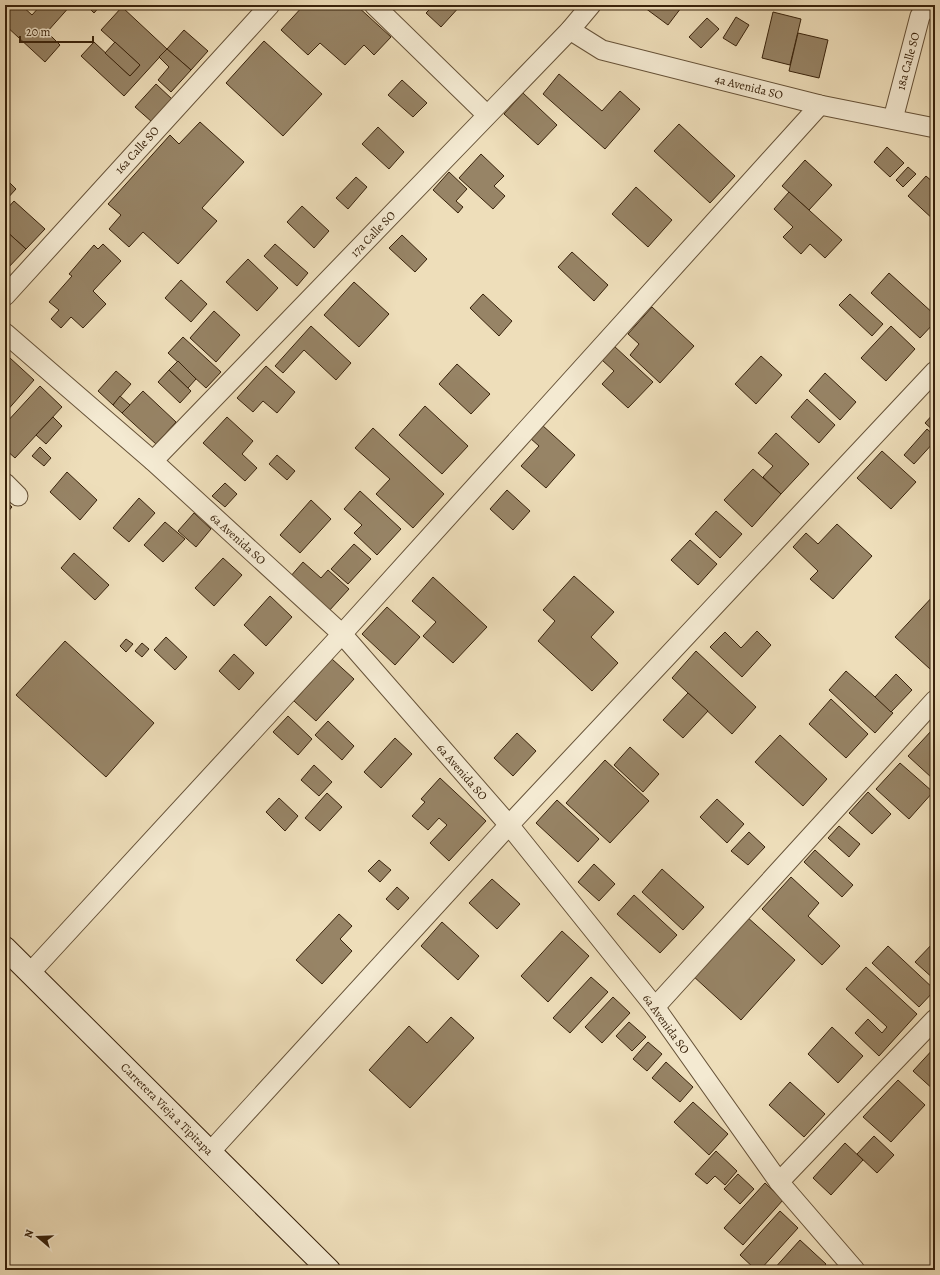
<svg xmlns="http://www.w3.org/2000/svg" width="940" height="1275" viewBox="0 0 940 1275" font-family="Alegreya,serif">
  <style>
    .building { fill: #978466; stroke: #39230c }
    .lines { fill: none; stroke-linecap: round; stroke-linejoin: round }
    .minor-casing { stroke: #665238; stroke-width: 21 }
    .secondary-casing { stroke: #39230c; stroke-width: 24 }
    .minor { stroke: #f4ead2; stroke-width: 19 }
    .secondary { stroke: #f4ead2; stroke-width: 22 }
    .labels { text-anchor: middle; stroke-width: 3.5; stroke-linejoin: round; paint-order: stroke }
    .street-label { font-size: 12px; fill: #39230c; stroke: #f4ead2 }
  </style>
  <rect width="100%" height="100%" fill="#eedeba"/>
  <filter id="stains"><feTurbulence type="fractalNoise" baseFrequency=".005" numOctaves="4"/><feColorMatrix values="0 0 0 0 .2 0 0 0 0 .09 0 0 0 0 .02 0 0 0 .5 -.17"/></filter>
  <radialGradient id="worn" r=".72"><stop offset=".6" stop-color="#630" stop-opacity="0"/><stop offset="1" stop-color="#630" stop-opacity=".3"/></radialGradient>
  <!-- building -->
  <g class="building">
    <polygon points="9,5 21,5 32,15 41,5 71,5 47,32 60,45 45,62 5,25 5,9"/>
    <polygon points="86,5 101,5 94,13"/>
    <polygon points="304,5 356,5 391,37 374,55 364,45 345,65 320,43 308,55 281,30"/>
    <polygon points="434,5 461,5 441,27 426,13"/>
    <polygon points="641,5 678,5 681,8 668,25"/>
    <polygon points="122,7 167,49 124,96 81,56 94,42 130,76 140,65 101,30"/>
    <polygon points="773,12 801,19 790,65 762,58"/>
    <polygon points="736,17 749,25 736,46 723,38"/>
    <polygon points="707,18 719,29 701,48 689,37"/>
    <polygon points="184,30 208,51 191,70 167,49"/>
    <polygon points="798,33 828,40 819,78 789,71"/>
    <polygon points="264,41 322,94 283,136 226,83"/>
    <polygon points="115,42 140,65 130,76 105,53"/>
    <polygon points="167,49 191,70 171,92 158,80 169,67 159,57"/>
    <polygon points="559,74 602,111 620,91 640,109 605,149 543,94"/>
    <polygon points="402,80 427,103 413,117 388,95"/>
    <polygon points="156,84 173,100 152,122 135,107"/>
    <polygon points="523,93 557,125 538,145 504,114"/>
    <polygon points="200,122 244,162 202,208 217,221 178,264 143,232 129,247 109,229 121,215 108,204 170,135 179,144"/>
    <polygon points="679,124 735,176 710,203 654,151"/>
    <polygon points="378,127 404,152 389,169 362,144"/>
    <polygon points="887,147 904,163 890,177 874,162"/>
    <polygon points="481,154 504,176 494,186 505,196 493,209 459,178"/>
    <polygon points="805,160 832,185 809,210 782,186"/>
    <polygon points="908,167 916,174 903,187 896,180"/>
    <polygon points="449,172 467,189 456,201 463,207 458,213 433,190"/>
    <polygon points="926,176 934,183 935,183 935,221 908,196"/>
    <polygon points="356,177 367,187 348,209 336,198"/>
    <polygon points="5,178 16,189 5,201"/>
    <polygon points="636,187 672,220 648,247 612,214"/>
    <polygon points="789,192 842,240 825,258 810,244 801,254 783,237 793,227 774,209"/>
    <polygon points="14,201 45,229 26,249 5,230 5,211"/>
    <polygon points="302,206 329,231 314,248 287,222"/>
    <polygon points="5,230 26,249 6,270 5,269"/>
    <polygon points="402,235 427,259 415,272 389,248"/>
    <polygon points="103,244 121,261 93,291 106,304 83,328 71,317 61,328 51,319 59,310 49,302 72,276 69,274 94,245 98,249"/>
    <polygon points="275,244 308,273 297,286 264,256"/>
    <polygon points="572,252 608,285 594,301 558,267"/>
    <polygon points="248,259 278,288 257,311 226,282"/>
    <polygon points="889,273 935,315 935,322 920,338 871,293"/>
    <polygon points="181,280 207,304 191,322 165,298"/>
    <polygon points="354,282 389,314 359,347 324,315"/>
    <polygon points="483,294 512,321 499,336 470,308"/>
    <polygon points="850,294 883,324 872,336 839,305"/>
    <polygon points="652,307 694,346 660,383 630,355 639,344 628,334"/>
    <polygon points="214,311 240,335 216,362 190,338"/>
    <polygon points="311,326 351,363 336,380 304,350 283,373 275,366"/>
    <polygon points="891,326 915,349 886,381 861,358"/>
    <polygon points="183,337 221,372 206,388 168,353"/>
    <polygon points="614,346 653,382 628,408 602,384 614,371 602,360"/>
    <polygon points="761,356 782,375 756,404 735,384"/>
    <polygon points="10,358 34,380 5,413 5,364"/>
    <polygon points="178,361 196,379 188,388 169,370"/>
    <polygon points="457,364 490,394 471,414 439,384"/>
    <polygon points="266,366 295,392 277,413 263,401 253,412 237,398"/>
    <polygon points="169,370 191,391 180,403 158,382"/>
    <polygon points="116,371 131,384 113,405 98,391"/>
    <polygon points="825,373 856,402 840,420 809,391"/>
    <polygon points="40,386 62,407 15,458 5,449 5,424"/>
    <polygon points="143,391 176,422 156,444 122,413"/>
    <polygon points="120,396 130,405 122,413 113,405"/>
    <polygon points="807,399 835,425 819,443 791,417"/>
    <polygon points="425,406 468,446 442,474 399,435"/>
    <polygon points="935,412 935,432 925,423"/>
    <polygon points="53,417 62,426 46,444 36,435"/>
    <polygon points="227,417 253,441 242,454 257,468 245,481 203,443"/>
    <polygon points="542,425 575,455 546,488 521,466 539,446 530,438"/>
    <polygon points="373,428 444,494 413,528 376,494 390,479 355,448"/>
    <polygon points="927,429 935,436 935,441 914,464 904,455"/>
    <polygon points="776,433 809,464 781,494 763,477 773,466 758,453"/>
    <polygon points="40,447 51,458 44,466 32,456"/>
    <polygon points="882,451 916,482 891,509 857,478"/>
    <polygon points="277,455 295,471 287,480 269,464"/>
    <polygon points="753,469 781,494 752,527 724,500"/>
    <polygon points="67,472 97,500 80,520 50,492"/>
    <polygon points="225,483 237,494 225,507 212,496"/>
    <polygon points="507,490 530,511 513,530 490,509"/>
    <polygon points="360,491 401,529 377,555 354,533 362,525 344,509"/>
    <polygon points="139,498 155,513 129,542 113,528"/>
    <polygon points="311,500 331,519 300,553 280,535"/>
    <polygon points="5,501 12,507 5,515"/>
    <polygon points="716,511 742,534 720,558 695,534"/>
    <polygon points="194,513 211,529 196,547 178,531"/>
    <polygon points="165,522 185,539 163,562 144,545"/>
    <polygon points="837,524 872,556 833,599 810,579 818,571 793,547 806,533 818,544"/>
    <polygon points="690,540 717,564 698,585 671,560"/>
    <polygon points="354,544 371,559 348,584 331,569"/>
    <polygon points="74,553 109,585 95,600 61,568"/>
    <polygon points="223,558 242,575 214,606 195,588"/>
    <polygon points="303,562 321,578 328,570 349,589 328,612 290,577"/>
    <polygon points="574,576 614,612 591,637 618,663 592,691 538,641 555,621 543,610"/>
    <polygon points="433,577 487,627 453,663 423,636 436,622 412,601"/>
    <polygon points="935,594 935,664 930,669 895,637"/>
    <polygon points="270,596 292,617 266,646 244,625"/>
    <polygon points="387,607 420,637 395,665 362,634"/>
    <polygon points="757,631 771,645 742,677 710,647 725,632 741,648"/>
    <polygon points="166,637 187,657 175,670 154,650"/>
    <polygon points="126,639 133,644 126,652 120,646"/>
    <polygon points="65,641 154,723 106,777 16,695"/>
    <polygon points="142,643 149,649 142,657 135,651"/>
    <polygon points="696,651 756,707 732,734 672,678"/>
    <polygon points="234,654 254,673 239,690 219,671"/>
    <polygon points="332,659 354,679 316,721 294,701"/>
    <polygon points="846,671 893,713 875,733 829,690"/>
    <polygon points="896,674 912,690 891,712 875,697"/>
    <polygon points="688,693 708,711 683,738 663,720"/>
    <polygon points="831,699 868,734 846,758 809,724"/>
    <polygon points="288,716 312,739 298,755 273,732"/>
    <polygon points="328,721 354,746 342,760 315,735"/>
    <polygon points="932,730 935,733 935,775 932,778 908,756"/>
    <polygon points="517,733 536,751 513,776 494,758"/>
    <polygon points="780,735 827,779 803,806 755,762"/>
    <polygon points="395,738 412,754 381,788 364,772"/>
    <polygon points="630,747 659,774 643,792 614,765"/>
    <polygon points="605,760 649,801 610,843 566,803"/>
    <polygon points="900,763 933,792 909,819 876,789"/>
    <polygon points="314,765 332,782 319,796 301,780"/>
    <polygon points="440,778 486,821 449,861 430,843 447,825 439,818 428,830 412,816 425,802 421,799"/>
    <polygon points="868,792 891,814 872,834 849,813"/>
    <polygon points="327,793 342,807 320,831 305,818"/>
    <polygon points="279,798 298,816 285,831 266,812"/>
    <polygon points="717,799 744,824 727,843 700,817"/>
    <polygon points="557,800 599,839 578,862 536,823"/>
    <polygon points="839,826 860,844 849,857 828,838"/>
    <polygon points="749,832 765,847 748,865 731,851"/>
    <polygon points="815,850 853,885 842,897 804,862"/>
    <polygon points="379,860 391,870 380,882 368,871"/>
    <polygon points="594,864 615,884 599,901 578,882"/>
    <polygon points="662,869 704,907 683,930 642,892"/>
    <polygon points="791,877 819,903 808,916 840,946 822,965 762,909"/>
    <polygon points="492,879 520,904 497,929 469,903"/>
    <polygon points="397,887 409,898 398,910 386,899"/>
    <polygon points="634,895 677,935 660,953 617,914"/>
    <polygon points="339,914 352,926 340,939 352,951 322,984 296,960"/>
    <polygon points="746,916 795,960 741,1020 692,975"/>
    <polygon points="442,922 479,956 458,980 421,946"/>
    <polygon points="562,931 589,956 548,1002 521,976"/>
    <polygon points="935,941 935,980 915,962"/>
    <polygon points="888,946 935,990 919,1007 872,963"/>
    <polygon points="866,967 917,1014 879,1056 855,1033 868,1019 882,1033 887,1027 846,989"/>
    <polygon points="591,977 608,992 570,1033 553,1018"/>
    <polygon points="613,997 630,1013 602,1043 585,1027"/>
    <polygon points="451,1017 474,1038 410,1108 369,1070 409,1026 427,1043"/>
    <polygon points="629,1022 646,1037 632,1051 616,1036"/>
    <polygon points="832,1027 863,1056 838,1083 808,1054"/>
    <polygon points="648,1042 662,1054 647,1071 633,1059"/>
    <polygon points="935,1047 935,1091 913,1071"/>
    <polygon points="666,1062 693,1087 680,1102 652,1078"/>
    <polygon points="898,1080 925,1105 891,1142 863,1117"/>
    <polygon points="790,1082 825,1114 804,1137 769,1105"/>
    <polygon points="693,1102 728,1134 709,1155 674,1122"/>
    <polygon points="874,1136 894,1155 877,1173 857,1154"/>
    <polygon points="845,1143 863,1160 831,1195 813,1178"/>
    <polygon points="716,1151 737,1171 725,1185 715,1176 707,1184 695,1174"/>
    <polygon points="738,1174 754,1189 740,1204 724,1189"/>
    <polygon points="765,1183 783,1200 743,1245 724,1228"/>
    <polygon points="780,1211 798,1228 760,1270 756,1270 740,1255"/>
    <polygon points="800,1240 826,1264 821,1270 773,1270"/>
  </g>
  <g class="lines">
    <!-- minor casing -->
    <g class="minor-casing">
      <g id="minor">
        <polyline points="374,5 487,115"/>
        <polyline points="570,30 602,50 820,105 935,128"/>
        <polyline points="893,119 920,16 928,5"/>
        <polyline points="5,296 270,5"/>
        <polyline points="5,333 153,461 342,634 509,825 655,1007 779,1182 855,1270"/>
        <polyline points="153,461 570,30 591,5"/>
        <polyline points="5,483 18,496"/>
        <polyline points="30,973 342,634 820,105"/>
        <polyline points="655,1007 935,700"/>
        <polyline points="210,1152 509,825 935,371"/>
        <polyline points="779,1182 935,1019"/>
      </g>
    </g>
    <!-- secondary casing -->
    <g class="secondary-casing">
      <polyline id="secondary" points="5,948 329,1270"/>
    </g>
    <!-- minor -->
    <use href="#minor" class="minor"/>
    <!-- secondary -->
    <use href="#secondary" class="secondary"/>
  </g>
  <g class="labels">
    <!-- street labels -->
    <g class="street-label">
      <text transform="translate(908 61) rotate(-75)" y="4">18a Calle SO</text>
      <text transform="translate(749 87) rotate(14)" y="4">4a Avenida SO</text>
      <text transform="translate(137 150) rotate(-48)" y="4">16a Calle SO</text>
      <text transform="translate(373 234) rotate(-46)" y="4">17a Calle SO</text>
      <text transform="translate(238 539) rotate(42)" y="4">6a Avenida SO</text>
      <text transform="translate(462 772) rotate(49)" y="4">6a Avenida SO</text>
      <text transform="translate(666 1024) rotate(54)" y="4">6a Avenida SO</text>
      <text transform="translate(167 1109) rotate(45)" y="4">Carretera Vieja a Tipitapa</text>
    </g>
  </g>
  <!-- margin -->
  <rect width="940" height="1275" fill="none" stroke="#eedeba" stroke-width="20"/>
  <rect x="6" y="6" width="928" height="1263" fill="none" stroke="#39230c" stroke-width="2"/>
  <rect x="10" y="10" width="920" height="1255" fill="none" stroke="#39230c"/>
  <!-- north arrow -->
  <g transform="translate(38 1237) rotate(289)" stroke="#f4ead2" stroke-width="3" paint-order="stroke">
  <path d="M0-3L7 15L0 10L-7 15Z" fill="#39230c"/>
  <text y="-6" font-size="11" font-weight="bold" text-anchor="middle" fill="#39230c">N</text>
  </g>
  <!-- scale -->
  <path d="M20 36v6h73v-6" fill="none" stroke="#39230c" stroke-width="2"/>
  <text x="26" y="36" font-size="12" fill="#39230c" stroke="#f4ead2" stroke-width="3" paint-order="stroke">20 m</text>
  <rect width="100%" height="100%" filter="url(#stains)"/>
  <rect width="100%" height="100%" fill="url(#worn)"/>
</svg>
